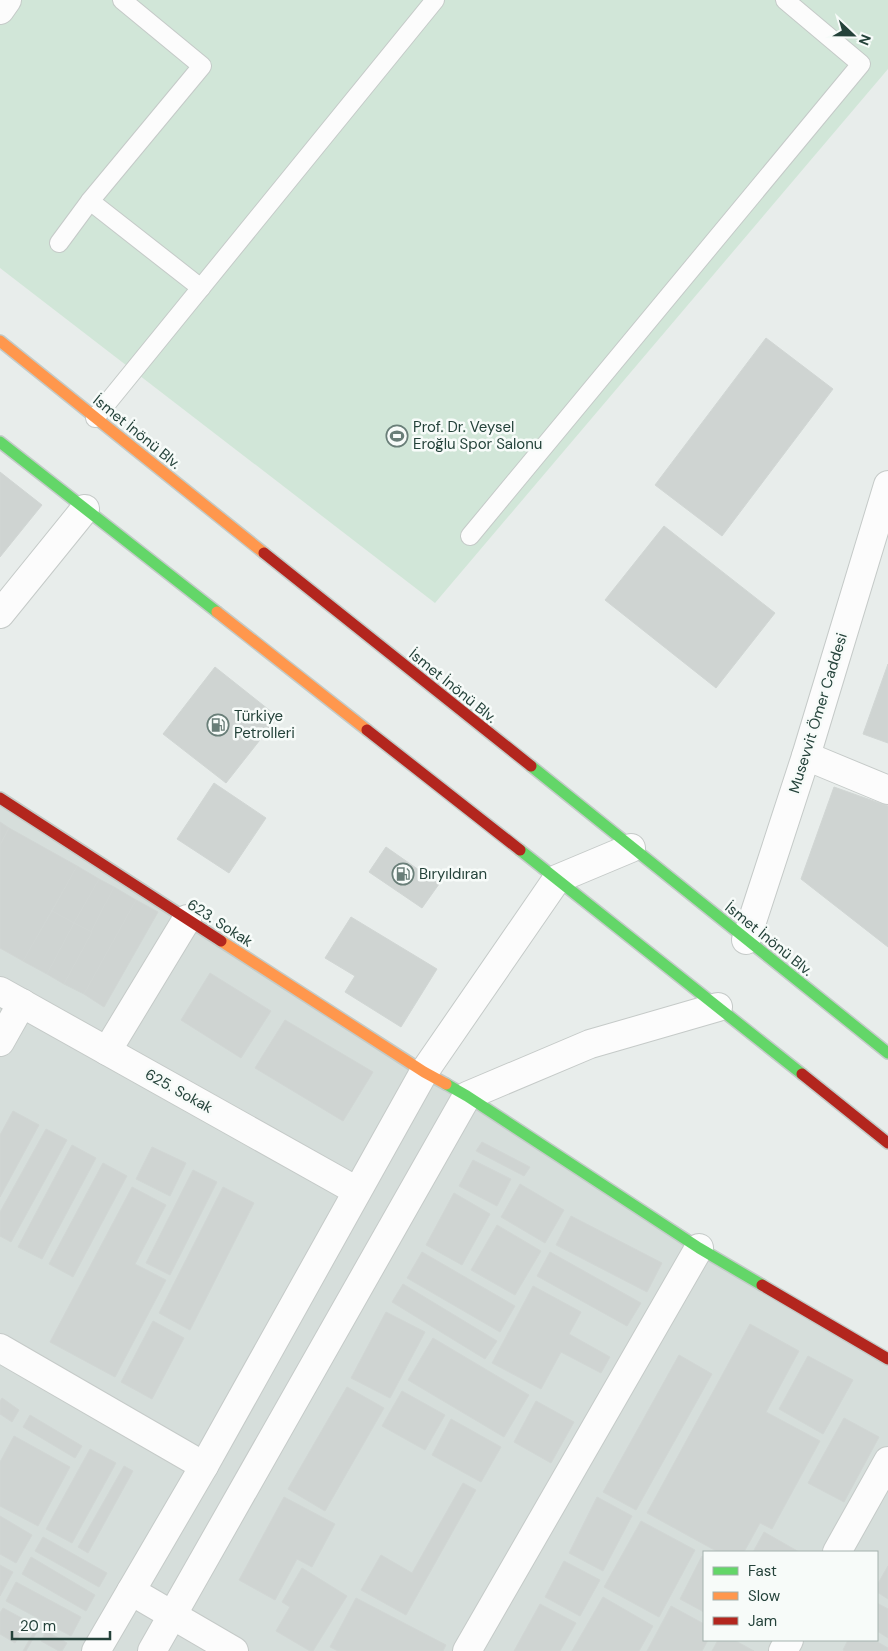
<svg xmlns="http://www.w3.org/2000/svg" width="888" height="1651" viewBox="0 0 888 1651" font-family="'DM Sans',sans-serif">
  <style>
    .built { fill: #d6dedb; fill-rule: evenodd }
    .green { fill: #d1e6d8 }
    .building { fill: #cfd4d2; stroke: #d1d6d4 }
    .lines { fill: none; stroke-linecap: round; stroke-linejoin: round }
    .lane-casing { stroke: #c5cac8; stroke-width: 20 }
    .street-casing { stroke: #c5cac8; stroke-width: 30 }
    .fast-casing { stroke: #c3cbc8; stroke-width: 14 }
    .slow-casing { stroke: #c3cbc8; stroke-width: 14 }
    .jam-casing { stroke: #c3cbc8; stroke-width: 14 }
    .lane { stroke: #fcfcfc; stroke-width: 18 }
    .street { stroke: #fcfcfc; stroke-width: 28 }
    .fast { stroke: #63d668; stroke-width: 11 }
    .slow { stroke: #ff974d; stroke-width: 11 }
    .jam { stroke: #b3261e; stroke-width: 11 }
    .labels { text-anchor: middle; stroke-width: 5; stroke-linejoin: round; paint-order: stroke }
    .poi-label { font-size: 15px; fill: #24423a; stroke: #f7fbf9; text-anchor: start }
    .street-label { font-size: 15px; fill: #24423a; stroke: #f7fbf9 }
  </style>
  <rect width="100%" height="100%" fill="#e8edeb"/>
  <!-- built -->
  <path class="built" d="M 0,798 L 888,1359 L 888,1651 L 0,1651 ZM 704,1552 L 877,1552 L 877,1640 L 704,1640 Z"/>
  <!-- green -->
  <polygon class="green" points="7,0 888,0 888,69 435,603 0,268 0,10"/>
  <!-- building -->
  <g class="building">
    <polygon points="766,338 833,389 722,536 655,485"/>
    <polygon points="0,472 42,505 0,557"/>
    <polygon points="664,526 775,613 716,688 605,600"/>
    <polygon points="888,664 888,743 863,734"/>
    <polygon points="215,667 278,717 226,783 163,734"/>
    <polygon points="214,783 266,818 229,873 177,839"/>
    <polygon points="834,787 888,806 888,947 801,879"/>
    <polygon points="0,822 9,828 0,845"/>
    <polygon points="9,828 77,866 23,961 0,948 0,845"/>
    <polygon points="386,847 439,884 422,908 369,872"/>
    <polygon points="77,866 99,879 74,923 52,911"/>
    <polygon points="99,879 114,887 92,932 74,923"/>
    <polygon points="114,887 136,900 84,994 64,984"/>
    <polygon points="136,900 158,912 104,1007 84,994"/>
    <polygon points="52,911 74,923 47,974 23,961"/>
    <polygon points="351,917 437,969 401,1027 345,992 355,976 325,958"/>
    <polygon points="74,923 92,932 64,984 47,974"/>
    <polygon points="210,973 271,1011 241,1058 181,1020"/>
    <polygon points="285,1020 373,1072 343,1121 255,1068"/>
    <polygon points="13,1111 39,1125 0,1197 0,1135"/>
    <polygon points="46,1129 67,1140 11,1242 0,1236 0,1212"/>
    <polygon points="482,1142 530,1167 524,1176 476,1151"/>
    <polygon points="72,1145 96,1158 42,1259 18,1247"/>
    <polygon points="152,1147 186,1163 170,1196 136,1179"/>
    <polygon points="473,1160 511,1179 497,1206 459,1186"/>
    <polygon points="103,1163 127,1176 73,1277 49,1264"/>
    <polygon points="193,1170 217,1182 170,1275 146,1263"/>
    <polygon points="520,1184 564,1210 545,1243 501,1217"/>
    <polygon points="132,1187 166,1205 135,1264 166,1280 115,1377 50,1342"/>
    <polygon points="223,1187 254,1203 190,1330 159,1313"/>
    <polygon points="454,1193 490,1214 462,1265 426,1245"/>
    <polygon points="571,1216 662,1263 647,1292 556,1245"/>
    <polygon points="497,1225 541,1251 515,1295 471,1270"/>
    <polygon points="422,1252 515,1306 500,1332 407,1278"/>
    <polygon points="550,1252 641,1303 627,1326 537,1276"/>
    <polygon points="403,1284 497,1341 485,1359 392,1302"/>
    <polygon points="533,1286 581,1312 569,1334 610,1357 601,1373 561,1352 541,1389 492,1363"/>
    <polygon points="386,1312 425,1332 390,1398 351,1378"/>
    <polygon points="153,1321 184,1338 152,1399 121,1382"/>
    <polygon points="750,1324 799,1351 766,1412 820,1441 772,1529 760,1523 744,1552 718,1552 647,1513"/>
    <polygon points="433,1338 529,1395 504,1437 408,1380"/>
    <polygon points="679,1355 712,1374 636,1510 603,1492"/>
    <polygon points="808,1356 853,1380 823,1434 779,1409"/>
    <polygon points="347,1387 384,1408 325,1511 288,1489"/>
    <polygon points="402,1391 445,1415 425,1450 382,1426"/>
    <polygon points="2,1398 19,1410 12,1422 0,1414 0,1401"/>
    <polygon points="536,1401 574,1422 551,1463 514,1442"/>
    <polygon points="30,1415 82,1446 75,1458 23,1427"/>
    <polygon points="844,1418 879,1437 844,1502 808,1483"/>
    <polygon points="451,1419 501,1447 481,1482 432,1455"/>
    <polygon points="14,1436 70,1467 38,1526 0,1506 0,1462"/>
    <polygon points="90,1449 116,1463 72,1543 46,1529"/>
    <polygon points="124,1466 133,1471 88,1553 78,1547"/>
    <polygon points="463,1483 476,1490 406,1615 361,1590 381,1555 412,1573"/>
    <polygon points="284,1497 335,1524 312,1567 297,1559 275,1600 239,1580"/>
    <polygon points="597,1497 632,1516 603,1571 569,1553"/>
    <polygon points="0,1516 32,1535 16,1563 0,1554"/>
    <polygon points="641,1521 695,1550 659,1617 604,1587"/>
    <polygon points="764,1532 799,1552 753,1552"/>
    <polygon points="43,1537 107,1573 99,1587 35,1551"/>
    <polygon points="702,1556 704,1557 704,1612 680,1599"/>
    <polygon points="31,1557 95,1595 86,1611 22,1574"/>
    <polygon points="564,1561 600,1580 580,1616 545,1597"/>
    <polygon points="0,1565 13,1572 0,1596"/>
    <polygon points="888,1566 888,1599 877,1592 877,1585"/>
    <polygon points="302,1568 347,1596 313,1651 310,1651 276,1631 290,1607 282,1602"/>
    <polygon points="16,1582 81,1617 71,1636 6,1601"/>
    <polygon points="603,1597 653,1626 639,1651 572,1651"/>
    <polygon points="356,1598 446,1645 443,1651 338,1651 330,1647"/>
    <polygon points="877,1603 888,1609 888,1638 877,1631"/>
    <polygon points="540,1604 576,1623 560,1651 514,1651"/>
    <polygon points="671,1606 704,1624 704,1640 708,1640 702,1651 647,1651"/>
    <polygon points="3,1608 27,1621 15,1643 0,1634 0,1613"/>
    <polygon points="36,1628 38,1630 26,1651 23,1651"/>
    <polygon points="46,1631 67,1643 62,1651 59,1651 41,1641"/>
    <polygon points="718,1640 734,1640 754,1651 712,1651"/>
    <polygon points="848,1640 874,1640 888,1648 888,1651 845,1651 843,1650"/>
  </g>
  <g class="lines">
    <!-- lane casing -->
    <g class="lane-casing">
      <g id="lane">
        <polyline points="90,201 201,288"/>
        <polyline points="59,243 90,201 202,66 122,0"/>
        <polyline points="95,418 435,0"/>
        <polyline points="470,536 861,64 785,0"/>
      </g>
    </g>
    <!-- street casing -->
    <g class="street-casing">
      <g id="street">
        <polyline points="0,10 7,0"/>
        <polyline points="0,614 85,509"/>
        <polyline points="806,756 888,790"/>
        <polyline points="746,940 806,756 888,485"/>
        <polyline points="0,991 357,1191"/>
        <polyline points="0,1042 22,1003"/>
        <polyline points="107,1051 187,919"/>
        <polyline points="0,1348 204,1466"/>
        <polyline points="837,1552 888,1461"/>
        <polyline points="131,1591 234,1651"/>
        <polyline points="96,1651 204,1466 424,1072 557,879 631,848"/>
        <polyline points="152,1651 467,1096 590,1044 718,1007"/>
        <polyline points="467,1651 699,1248"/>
        <polyline points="783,1651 789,1640"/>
      </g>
    </g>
    <!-- fast casing -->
    <g class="fast-casing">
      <g id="fast">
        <polyline points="0,442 217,612"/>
        <polyline points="531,766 888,1053"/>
        <polyline points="520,850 802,1074"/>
        <polyline points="446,1084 467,1096 699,1248 762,1285"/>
      </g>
    </g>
    <!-- slow casing -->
    <g class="slow-casing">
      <g id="slow">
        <polyline points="0,341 264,553"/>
        <polyline points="217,612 367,730"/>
        <polyline points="221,941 424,1072 446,1084"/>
      </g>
    </g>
    <!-- jam casing -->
    <g class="jam-casing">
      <g id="jam">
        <polyline points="264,553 531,766"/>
        <polyline points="367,730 520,850"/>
        <polyline points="0,798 221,941"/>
        <polyline points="802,1074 888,1143"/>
        <polyline points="762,1285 888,1359"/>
      </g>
    </g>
    <!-- lane -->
    <use href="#lane" class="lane"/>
    <!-- street -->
    <use href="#street" class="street"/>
    <!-- fast -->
    <use href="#fast" class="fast"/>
    <!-- slow -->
    <use href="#slow" class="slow"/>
    <!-- jam -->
    <use href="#jam" class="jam"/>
  </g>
  <!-- icons -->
  <defs>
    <g id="stadium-ring" transform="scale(1.125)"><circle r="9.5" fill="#f7fbf9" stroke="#697e78" stroke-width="1.5"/><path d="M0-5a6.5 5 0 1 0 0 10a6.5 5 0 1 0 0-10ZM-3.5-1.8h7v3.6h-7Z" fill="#697e78"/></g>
    <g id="fuel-ring" transform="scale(1.125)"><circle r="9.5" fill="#f7fbf9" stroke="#697e78" stroke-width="1.5"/><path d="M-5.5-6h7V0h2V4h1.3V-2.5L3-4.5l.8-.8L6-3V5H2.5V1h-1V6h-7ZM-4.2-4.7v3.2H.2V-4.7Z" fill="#697e78"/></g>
  </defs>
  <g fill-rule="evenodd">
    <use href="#stadium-ring" x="397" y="436"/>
    <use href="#fuel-ring" x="218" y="725"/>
    <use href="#fuel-ring" x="403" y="874"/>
  </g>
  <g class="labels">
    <!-- poi labels -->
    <g class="poi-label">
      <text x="413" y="432">Prof. Dr. Veysel<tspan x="413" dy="17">Eroğlu Spor Salonu</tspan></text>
      <text x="234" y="721">Türkiye<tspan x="234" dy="17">Petrolleri</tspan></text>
      <text x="419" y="879">Bıryıldıran</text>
    </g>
    <!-- street labels -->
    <g class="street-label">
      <text transform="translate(137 432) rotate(39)" y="5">İsmet İnönü Blv.</text>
      <text transform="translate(453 686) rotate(39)" y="5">İsmet İnönü Blv.</text>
      <text transform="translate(818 713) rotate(-73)" y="5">Musevvit Ömer Caddesi</text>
      <text transform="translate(220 923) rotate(33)" y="5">623. Sokak</text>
      <text transform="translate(769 939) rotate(39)" y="5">İsmet İnönü Blv.</text>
      <text transform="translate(179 1091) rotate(29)" y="5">625. Sokak</text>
    </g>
  </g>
  <!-- legend -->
  <rect x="703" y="1551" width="175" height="90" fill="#f7fbf9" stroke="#a3b1ad"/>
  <rect x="713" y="1567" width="25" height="8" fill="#63d668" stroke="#a3b1ad"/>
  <text x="748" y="1576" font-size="15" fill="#24423a">Fast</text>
  <rect x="713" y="1592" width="25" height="8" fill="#ff974d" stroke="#a3b1ad"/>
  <text x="748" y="1601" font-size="15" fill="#24423a">Slow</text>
  <rect x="713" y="1617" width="25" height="8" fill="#b3261e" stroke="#a3b1ad"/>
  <text x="748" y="1626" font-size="15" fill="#24423a">Jam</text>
  <!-- north arrow -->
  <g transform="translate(853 35) rotate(112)" stroke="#f7fbf9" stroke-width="4" paint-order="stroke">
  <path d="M0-4L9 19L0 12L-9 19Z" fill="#24423a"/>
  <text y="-8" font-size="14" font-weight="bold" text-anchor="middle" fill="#24423a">N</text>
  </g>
  <!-- scale -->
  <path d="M12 1631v8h98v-8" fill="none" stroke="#24423a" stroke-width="2.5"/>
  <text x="20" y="1631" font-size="15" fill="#24423a" stroke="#f7fbf9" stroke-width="4" paint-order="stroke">20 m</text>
</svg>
